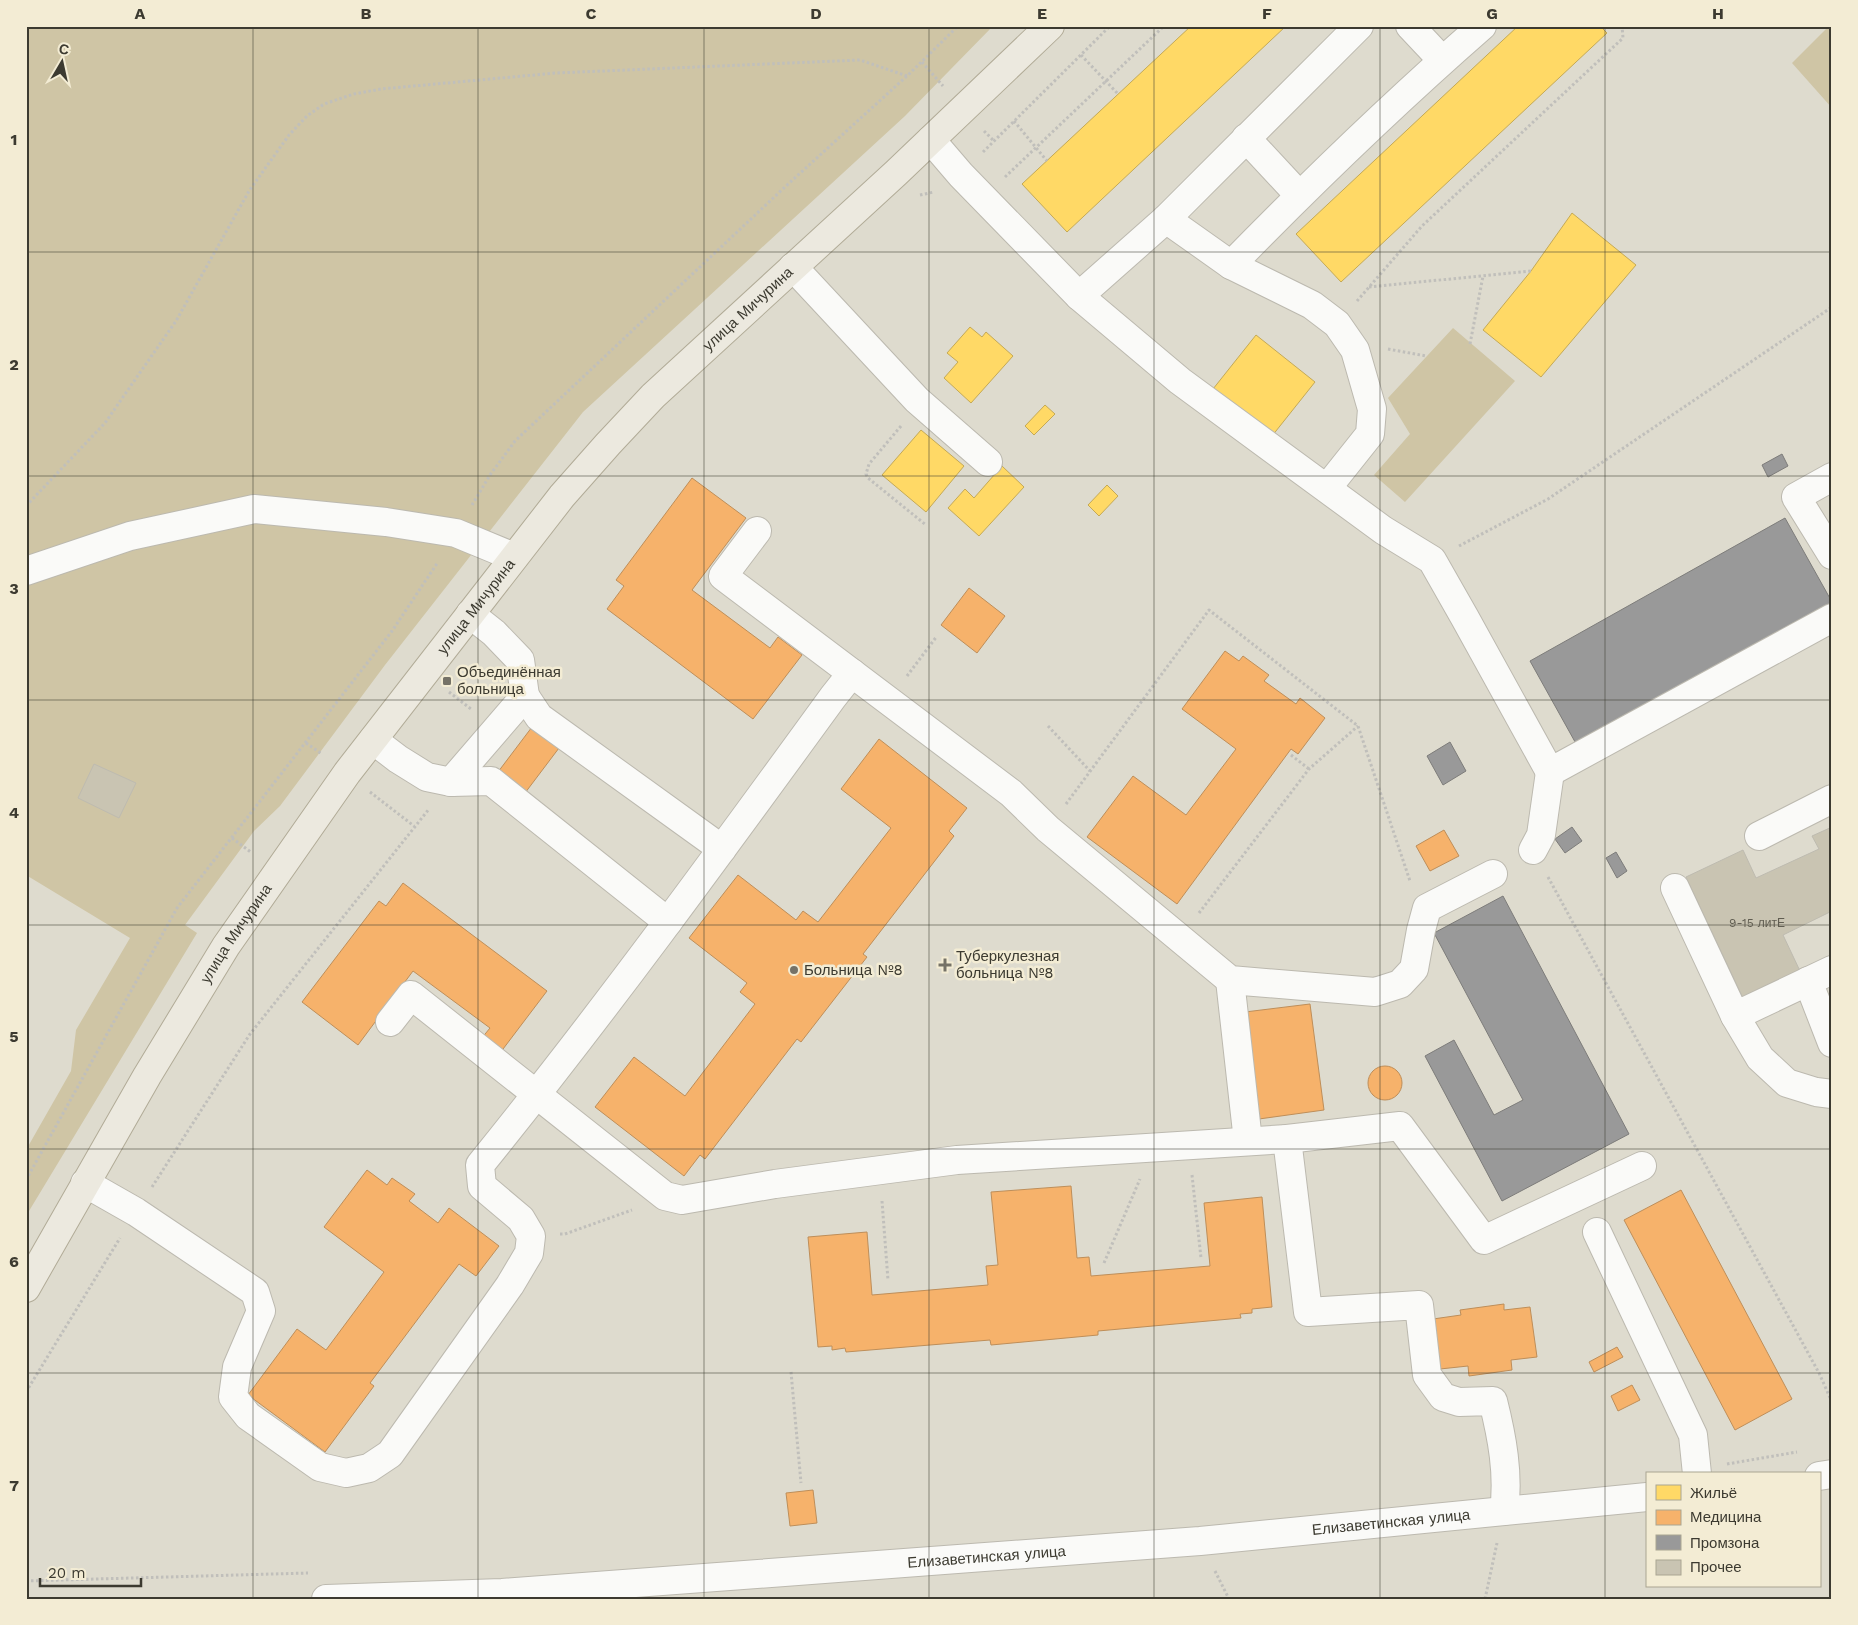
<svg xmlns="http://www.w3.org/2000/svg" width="1858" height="1625" viewBox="0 0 1858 1625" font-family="'Work Sans',sans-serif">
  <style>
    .green { fill: #cfc5a5 }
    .homes { fill: #ffd966; stroke: #c4a956 }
    .health { fill: #f6b26b; stroke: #be8e59 }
    .industry { fill: #999; stroke: #7d7c7a }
    .building { fill: #c9c4b2; stroke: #bebbb0 }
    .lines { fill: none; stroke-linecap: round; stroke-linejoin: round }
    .minor-casing { stroke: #bcb9af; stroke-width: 30 }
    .major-casing { stroke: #b1ab97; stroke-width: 30 }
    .path { stroke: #c0bfbb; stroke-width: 3; stroke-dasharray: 2.5 2.5; stroke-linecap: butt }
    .minor { stroke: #fafaf8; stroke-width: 28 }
    .major { stroke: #ece9df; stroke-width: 28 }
    .grid { fill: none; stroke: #3c3a30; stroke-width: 1; stroke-opacity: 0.55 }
    .poi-dot { fill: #757267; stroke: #f3ecd4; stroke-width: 2 }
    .labels { text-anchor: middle; stroke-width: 5; stroke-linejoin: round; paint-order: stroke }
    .number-label { font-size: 12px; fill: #605d51 }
    .street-label { font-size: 15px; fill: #3c3a30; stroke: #f3ecd4 }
    .poi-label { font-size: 15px; fill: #3c3a30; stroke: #f3ecd4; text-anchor: start }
    .neatline { fill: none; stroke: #3c3a30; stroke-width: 2 }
    .grid-label { font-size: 16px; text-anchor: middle; font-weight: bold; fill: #3c3a30 }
  </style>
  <rect width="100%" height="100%" fill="#dedbce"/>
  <!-- green -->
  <g class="green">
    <polygon points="26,26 993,26 905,116 583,412 385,665 280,806 254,831 185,925 197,933 26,1216 26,1150 71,1071 76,1030 130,938 26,875"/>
    <polygon points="1829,26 1832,26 1832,108 1792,63"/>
    <polygon points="1453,328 1515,381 1405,502 1374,475 1410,434 1388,398"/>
  </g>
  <!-- homes -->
  <g class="homes">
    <polygon points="1191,26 1286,26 1067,232 1022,184"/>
    <polygon points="1518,26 1600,26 1607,33 1341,282 1296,234"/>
    <polygon points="1572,213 1636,265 1541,377 1483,330 1531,271"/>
    <polygon points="970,327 982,337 986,332 1013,356 971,403 944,378 958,362 947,353"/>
    <polygon points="1256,335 1315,382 1272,436 1213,389"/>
    <polygon points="1045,405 1055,414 1034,435 1025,426"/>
    <polygon points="921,430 964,466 926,512 882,475"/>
    <polygon points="1002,466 1024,487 979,536 948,508 965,489 974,498"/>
    <polygon points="1107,485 1118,496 1099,516 1088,505"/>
  </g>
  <!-- health -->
  <g class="health">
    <polygon points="692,478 746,518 692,590 770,648 778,637 802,655 753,719 607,609 624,586 616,580"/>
    <polygon points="969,588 1005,616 977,653 941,625"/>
    <polygon points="1225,651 1239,661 1243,656 1269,675 1264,681 1296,704 1300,698 1325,718 1298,754 1291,749 1177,904 1087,837 1133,776 1186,815 1236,749 1182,709"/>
    <polygon points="532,727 559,748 525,793 498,772"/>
    <polygon points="879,739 967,808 949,831 954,836 863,954 867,957 801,1042 797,1039 705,1159 700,1155 684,1176 595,1107 634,1057 685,1096 755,1004 740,992 747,983 689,938 738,875 796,920 803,911 818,922 891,828 841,789"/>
    <polygon points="1444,830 1459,856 1430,871 1416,846"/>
    <polygon points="403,883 547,991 500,1053 481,1039 490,1028 413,971 358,1045 302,1002 379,901 386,906"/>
    <polygon points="1310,1004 1324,1110 1259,1119 1245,1012"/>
    <circle cx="1385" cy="1083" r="17"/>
    <polygon points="367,1170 387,1185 392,1178 415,1194 409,1201 438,1223 449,1208 499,1246 476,1276 459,1264 370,1383 374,1386 325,1452 248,1395 297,1329 326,1350 384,1272 324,1227"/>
    <polygon points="1071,1186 1077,1258 1089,1257 1091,1276 1210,1266 1204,1203 1262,1197 1272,1307 1252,1309 1252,1313 1240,1314 1241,1318 1098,1331 1098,1335 991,1345 990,1340 846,1352 845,1348 832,1350 832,1346 818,1347 808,1237 867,1232 872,1295 988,1285 986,1266 998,1265 991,1192"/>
    <polygon points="1681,1190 1792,1399 1735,1430 1624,1220"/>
    <polygon points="1504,1304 1504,1310 1530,1307 1537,1357 1511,1360 1512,1370 1469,1376 1468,1366 1440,1369 1433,1319 1461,1315 1460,1310"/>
    <polygon points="1617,1347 1623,1357 1594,1372 1589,1362"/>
    <polygon points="1632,1385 1640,1400 1618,1411 1611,1396"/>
    <polygon points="813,1490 817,1523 790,1526 786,1493"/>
  </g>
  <!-- industry -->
  <g class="industry">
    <polygon points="1782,454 1788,466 1768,477 1762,465"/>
    <polygon points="1785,518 1832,602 1832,608 1579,749 1530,661"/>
    <polygon points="1450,742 1466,771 1443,785 1427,756"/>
    <polygon points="1572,827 1582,841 1565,853 1555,839"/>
    <polygon points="1616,852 1627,871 1617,878 1606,858"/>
    <polygon points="1503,896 1629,1134 1502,1201 1425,1056 1454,1040 1494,1115 1523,1100 1434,933"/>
  </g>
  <!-- building -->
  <g class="building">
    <polygon points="94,764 136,783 119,818 78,798"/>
    <polygon points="1832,827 1832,911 1783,935 1800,971 1743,998 1686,877 1743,850 1756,878 1819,849 1812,836"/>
  </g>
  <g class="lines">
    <!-- minor casing -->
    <g class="minor-casing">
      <g id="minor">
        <polyline points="1410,26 1442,60"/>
        <polyline points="1246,138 1299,195"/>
        <polyline points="931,140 961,175 1079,296 1180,381 1383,530 1432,560 1465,618 1550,772 1832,618"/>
        <polyline points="1166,219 1231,265 1312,305 1337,324 1355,350 1372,409 1370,434 1327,488"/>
        <path d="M 1231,265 C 1312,182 1395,102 1482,26"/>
        <polyline points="793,267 917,400 988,462"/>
        <polyline points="1079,296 1166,219 1359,26"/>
        <polyline points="1832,477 1796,497 1832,555"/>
        <polyline points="757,531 723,576 1011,793 1048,829 1230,980 1375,992 1400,984 1414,969 1421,930 1427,908 1493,874"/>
        <polyline points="26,571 130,536 254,509 386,522 456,533 514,557"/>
        <polyline points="525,696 539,717 722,849"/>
        <polyline points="373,740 398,759 427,777 451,782 525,696 520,660 494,633 470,614"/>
        <polyline points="451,782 491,781 668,922"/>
        <polyline points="1759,836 1832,799"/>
        <polyline points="1533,850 1541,835 1550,772"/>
        <polyline points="1675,888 1735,1016 1832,970"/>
        <polyline points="1230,980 1248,1141"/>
        <polyline points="1808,981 1832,1043"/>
        <polyline points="1735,1016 1760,1058 1787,1083 1816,1092 1832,1094"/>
        <polyline points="390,1022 411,995 665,1196 682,1200 775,1184 957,1160 1287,1139 1400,1126 1484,1240 1642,1166"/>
        <path d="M 1287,1139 L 1308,1312 L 1419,1305 L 1427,1375 L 1443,1397 L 1459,1402 L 1493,1401 C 1502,1437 1509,1474 1504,1511"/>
        <path d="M 85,1183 L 136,1212 L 255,1292 L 261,1311 L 237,1367 L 233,1397 L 248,1416 L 320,1467 L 346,1473 L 369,1468 L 390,1454 L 510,1285 L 529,1253 L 531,1236 L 521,1219 L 482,1186 L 480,1165 C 603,1013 718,855 833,697 L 852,673"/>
        <polyline points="1597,1232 1693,1435 1697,1474"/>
        <polyline points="1819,1476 1832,1474"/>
        <path id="s1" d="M 326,1599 L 502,1593 L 1200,1541 L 1647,1497"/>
      </g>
    </g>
    <!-- major casing -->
    <g class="major-casing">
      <g id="major">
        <path id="s2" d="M 26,1288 L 147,1076 L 226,946 L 347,773 L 562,496 L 608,444 L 653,396 L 896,173 L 1050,26"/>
      </g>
    </g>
    <!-- path -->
    <g class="path">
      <polyline points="1188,26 1189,28"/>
      <polyline points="1081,55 1118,94"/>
      <polyline points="922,62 943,86"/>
      <polyline points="1014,121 1047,161"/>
      <polyline points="984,131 994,141"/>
      <polyline points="983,152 1110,26"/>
      <polyline points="1005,177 1164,26"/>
      <polyline points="920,195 934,192"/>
      <polyline points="1369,287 1531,271"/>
      <polyline points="1357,301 1422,226 1623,38 1622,26"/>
      <polyline points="1470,344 1483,276"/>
      <polyline points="1388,349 1426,356"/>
      <polyline points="901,426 869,464 866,474 868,478 926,525"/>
      <polyline points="472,505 490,475 515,441 786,186 907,76 958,26"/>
      <polyline points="26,506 105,423 139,374 176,321 249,191 289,135 307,116 324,104 354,94 381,89 556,73 860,60 907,76"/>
      <polyline points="1459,546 1548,499 1832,307"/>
      <polyline points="907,676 937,636"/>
      <polyline points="449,692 471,709"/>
      <polyline points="1048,726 1090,771"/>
      <polyline points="306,743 322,754"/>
      <polyline points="1291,755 1309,769"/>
      <polyline points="370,792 414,826"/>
      <polyline points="1066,804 1209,610 1358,726 1410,881"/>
      <polyline points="232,838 252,853"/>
      <polyline points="1548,877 1819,1373 1832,1402"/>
      <polyline points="1199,913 1309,769 1358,726"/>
      <polyline points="1192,1175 1201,1258"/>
      <polyline points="26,1180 177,908 392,631 438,562"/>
      <polyline points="152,1187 250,1034 429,809"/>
      <polyline points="882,1201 888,1280"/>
      <polyline points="560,1234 565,1234 632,1210"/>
      <polyline points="1104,1263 1140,1179"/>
      <polyline points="791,1372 801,1483"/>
      <polyline points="26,1392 120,1238"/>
      <polyline points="1727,1464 1797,1452"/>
      <polyline points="1215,1571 1229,1599"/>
      <polyline points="26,1581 308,1573"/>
      <polyline points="1485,1599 1497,1543"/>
    </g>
    <!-- minor -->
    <use href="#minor" class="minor"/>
    <!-- major -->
    <use href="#major" class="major"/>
  </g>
  <!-- grid -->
  <path class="grid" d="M 253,26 L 253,1599M 478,26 L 478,1599M 704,26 L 704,1599M 929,26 L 929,1599M 1154,26 L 1154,1599M 1380,26 L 1380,1599M 1605,26 L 1605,1599M 26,252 L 1832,252M 26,476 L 1832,476M 26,700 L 1832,700M 26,925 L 1832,925M 26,1149 L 1832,1149M 26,1373 L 1832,1373"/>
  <!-- markers -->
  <g class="poi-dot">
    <rect x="442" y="676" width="10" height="10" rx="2.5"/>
    <path d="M942.5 957.5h5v5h5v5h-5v5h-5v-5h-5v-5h5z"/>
    <circle cx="794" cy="970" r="5"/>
  </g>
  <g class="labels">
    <!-- number labels -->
    <g class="number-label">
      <text x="1757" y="927">9-15 литЕ</text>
    </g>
    <!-- street labels -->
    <g class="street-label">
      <text dy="5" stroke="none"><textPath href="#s2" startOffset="1222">улица Мичурина</textPath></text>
      <text dy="5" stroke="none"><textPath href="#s2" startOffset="818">улица Мичурина</textPath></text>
      <text dy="5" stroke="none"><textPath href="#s2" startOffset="412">улица Мичурина</textPath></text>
      <text dy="5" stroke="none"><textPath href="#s1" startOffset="1068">Елизаветинская улица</textPath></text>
      <text dy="5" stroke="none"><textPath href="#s1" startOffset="662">Елизаветинская улица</textPath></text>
    </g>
    <!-- poi labels -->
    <g class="poi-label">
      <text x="457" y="677">Объединённая<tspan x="457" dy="17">больница</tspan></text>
      <text x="956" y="961">Туберкулезная<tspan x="956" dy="17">больница №8</tspan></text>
      <text x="804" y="975">Больница №8</text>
    </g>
  </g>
  <!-- border -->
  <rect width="1858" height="1625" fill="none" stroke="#f3ecd4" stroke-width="55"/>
  <!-- legend -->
  <rect x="1646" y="1472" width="175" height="115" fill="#f3ecd4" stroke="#aaa592"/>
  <rect x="1656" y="1485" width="25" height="15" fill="#ffd966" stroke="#aaa592"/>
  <text x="1690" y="1498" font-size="15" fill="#3c3a30">Жильё</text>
  <rect x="1656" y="1510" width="25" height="15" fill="#f6b26b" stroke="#aaa592"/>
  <text x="1690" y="1522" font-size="15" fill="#3c3a30">Медицина</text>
  <rect x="1656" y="1535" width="25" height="15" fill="#999999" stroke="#aaa592"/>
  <text x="1690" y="1548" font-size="15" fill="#3c3a30">Промзона</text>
  <rect x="1656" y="1560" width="25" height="15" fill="#c9c4b2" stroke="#aaa592"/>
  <text x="1690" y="1572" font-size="15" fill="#3c3a30">Прочее</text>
  <!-- north arrow -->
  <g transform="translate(62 62) rotate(9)" stroke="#f3ecd4" stroke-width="4" paint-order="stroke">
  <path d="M0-4L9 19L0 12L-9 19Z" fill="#3c3a30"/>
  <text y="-8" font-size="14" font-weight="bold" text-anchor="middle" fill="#3c3a30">С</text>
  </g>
  <!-- scale -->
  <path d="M40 1578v8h101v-8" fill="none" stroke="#3c3a30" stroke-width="2.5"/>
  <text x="48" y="1578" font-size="15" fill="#3c3a30" stroke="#f3ecd4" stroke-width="4" paint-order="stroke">20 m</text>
  <rect x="28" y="28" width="1802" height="1570" class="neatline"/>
  <g class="grid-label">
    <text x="140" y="19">A</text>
    <text x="366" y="19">B</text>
    <text x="591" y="19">C</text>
    <text x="816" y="19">D</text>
    <text x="1042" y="19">E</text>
    <text x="1267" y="19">F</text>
    <text x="1492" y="19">G</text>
    <text x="1718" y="19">H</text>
    <text x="14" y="145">1</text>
    <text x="14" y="370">2</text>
    <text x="14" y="594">3</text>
    <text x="14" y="818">4</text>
    <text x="14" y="1042">5</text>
    <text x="14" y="1267">6</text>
    <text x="14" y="1491">7</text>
  </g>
</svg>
